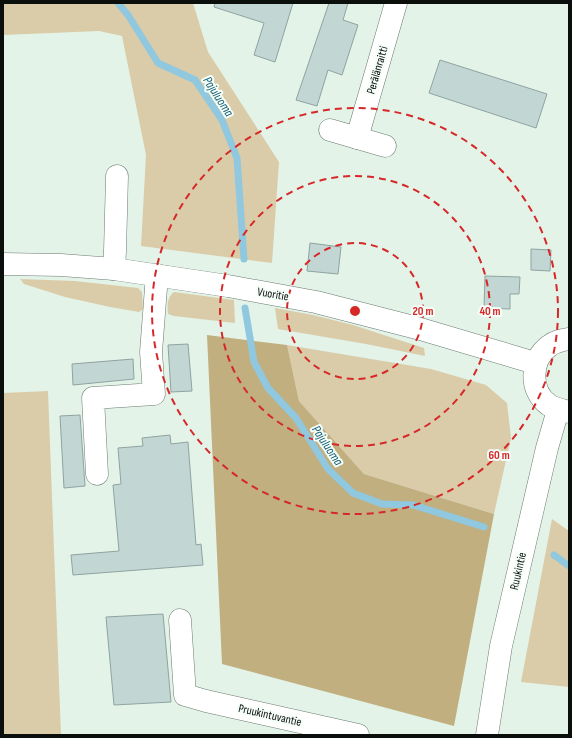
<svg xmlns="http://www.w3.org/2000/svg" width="572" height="738" viewBox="0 0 572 738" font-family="'Sofia Sans Condensed',sans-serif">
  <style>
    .green { fill: #dacca9 }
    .forest { fill: #c1af7f }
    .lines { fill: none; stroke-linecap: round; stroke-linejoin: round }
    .stream { stroke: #8fc8df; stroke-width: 7 }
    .building { fill: #c2d6d4; stroke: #8fa3a1 }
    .minor-casing { stroke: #6c7a71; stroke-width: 23 }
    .minor { stroke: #fff; stroke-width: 22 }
    .ring { fill: none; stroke: #d62828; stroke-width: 2; stroke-dasharray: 7 5 }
    .labels { text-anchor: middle; stroke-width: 4; stroke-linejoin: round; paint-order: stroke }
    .street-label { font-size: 12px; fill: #0a0f0c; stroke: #f5fef8 }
    .water-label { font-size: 13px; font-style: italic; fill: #196079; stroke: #f5fef8 }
    .centre { fill: #d62828; stroke: #f5fef8; stroke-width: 2 }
    .ring-label { font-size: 12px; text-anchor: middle; font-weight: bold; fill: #d62828; stroke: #f5fef8; stroke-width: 4; stroke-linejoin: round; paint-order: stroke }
  </style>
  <rect width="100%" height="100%" fill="#e3f3e8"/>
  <!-- green -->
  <g class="green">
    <polygon points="3,3 193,3 208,52 279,162 272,263 141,246 146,155 122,36 99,31 3,35"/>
    <polygon points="20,279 75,281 138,288 142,292 143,309 139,312 110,307 65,297 24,284"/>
    <path d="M 174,292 L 234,300 L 235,323 L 174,316 L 168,314 C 167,306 167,297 174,292 Z"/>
    <polygon points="275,308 313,315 353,325 424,348 425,356 366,344 278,329"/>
    <polygon points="287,345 431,369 486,385 507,403 511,438 494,514 364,474 299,401"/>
    <polygon points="48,391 61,735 3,735 3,393"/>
    <polygon points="552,519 569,531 569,687 521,682"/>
  </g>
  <!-- forest -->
  <polygon class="forest" points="207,335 287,345 299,401 364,474 494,514 454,726 222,664"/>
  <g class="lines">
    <!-- stream -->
    <g class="stream">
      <polyline points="118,3 128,15 158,63 195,80 222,120 237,158 244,259"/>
      <polyline points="245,308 254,362 268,388 296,418 328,469 353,493 382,504 413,505 484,527"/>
      <polyline points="554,555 569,566"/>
    </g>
  </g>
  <!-- building -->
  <g class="building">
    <polygon points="215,3 293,3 275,62 254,55 264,23 214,7"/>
    <polygon points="329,3 348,3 343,20 358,25 342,75 328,70 317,106 296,100"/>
    <polygon points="440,60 547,94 536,128 429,93"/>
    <polygon points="310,243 341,247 338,274 307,271"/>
    <polygon points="531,249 551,250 550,271 531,270"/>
    <polygon points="485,276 520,277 519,294 510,294 510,309 484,308"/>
    <polygon points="188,344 192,391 171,392 168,345"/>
    <polygon points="133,359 134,379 73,385 72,364"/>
    <polygon points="80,415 85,486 64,488 60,416"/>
    <polygon points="170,435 171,444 188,442 196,545 201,544 203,565 73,575 71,555 119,551 113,485 121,484 118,448 143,446 142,438"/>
    <polygon points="163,614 171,702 114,705 106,617"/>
  </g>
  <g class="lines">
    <!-- minor casing -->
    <g class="minor-casing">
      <g id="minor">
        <polyline points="330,130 385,146"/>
        <polyline points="357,138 396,3"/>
        <polyline points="3,264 61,265 114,269 228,286 316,302 417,328 535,363"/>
        <polyline points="114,269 115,251 117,176"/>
        <path d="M 569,339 C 562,340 555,341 549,346 C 530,360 529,391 549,405 C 555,409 562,410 569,412"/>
        <polyline points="97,474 93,398 154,394 151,352 157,275"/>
        <polyline points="180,620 185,695 206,701 358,735"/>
        <polyline points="487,735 501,646 547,448 558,410"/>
      </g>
    </g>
    <!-- minor -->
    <use href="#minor" class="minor"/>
  </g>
  <!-- distance rings -->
  <g class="ring">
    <circle cx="355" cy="311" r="68"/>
    <circle cx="355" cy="311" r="135"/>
    <circle cx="355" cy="311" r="203"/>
  </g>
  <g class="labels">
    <!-- street labels -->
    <g class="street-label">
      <text transform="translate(377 70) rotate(-74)" y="4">Perälänraitti</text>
      <text transform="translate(273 294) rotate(10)" y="4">Vuoritie</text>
      <text transform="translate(518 571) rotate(-77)" y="4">Ruukintie</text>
      <text transform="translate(270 715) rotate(13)" y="4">Pruukintuvantie</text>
    </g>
    <!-- water labels -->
    <g class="water-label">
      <text transform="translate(219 96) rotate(57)" y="5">Pajuluoma</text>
      <text transform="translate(328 445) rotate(56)" y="5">Pajuluoma</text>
    </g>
  </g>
  <circle cx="355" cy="311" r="6" class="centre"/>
  <g class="ring-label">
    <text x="423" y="315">20 m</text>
    <text x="490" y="315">40 m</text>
    <text x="499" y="459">60 m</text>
  </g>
  <!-- border -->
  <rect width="572" height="738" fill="none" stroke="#0a0f0c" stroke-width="8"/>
</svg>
